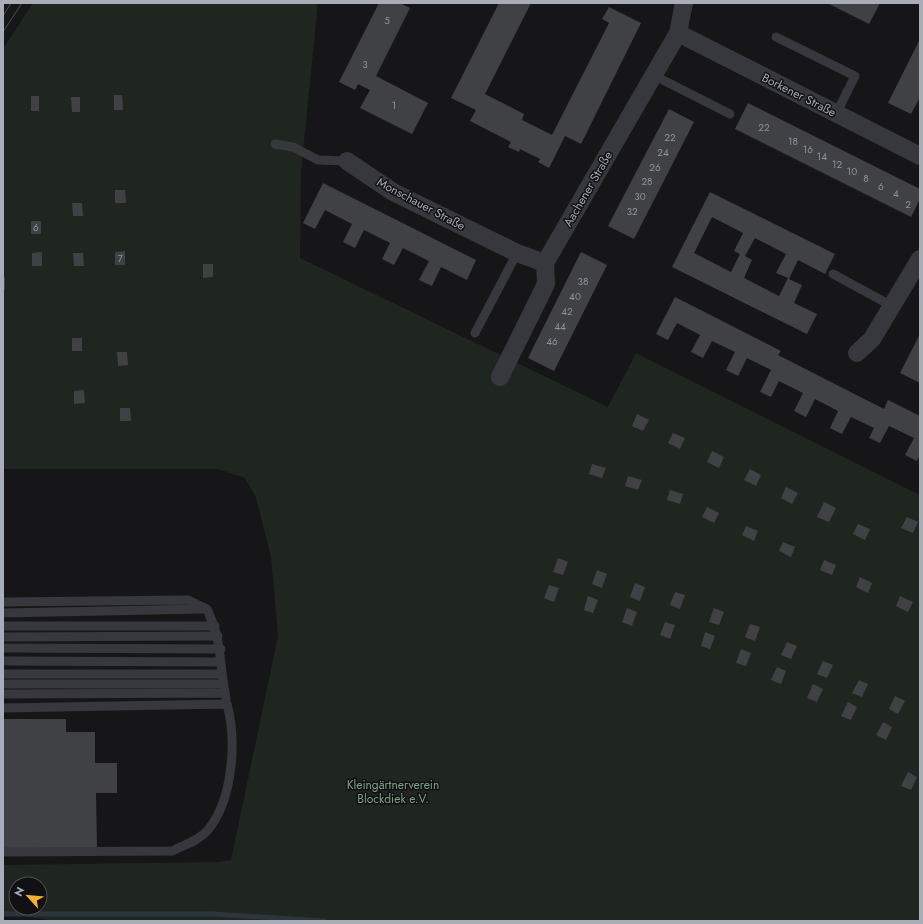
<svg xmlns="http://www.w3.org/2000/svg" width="923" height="924" viewBox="0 0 923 924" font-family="Jost,sans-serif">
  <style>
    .green { fill: #1e261f; fill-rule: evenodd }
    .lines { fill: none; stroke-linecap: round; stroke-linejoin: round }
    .stream { stroke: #2c353c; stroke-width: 5 }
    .building { fill: #404145; fill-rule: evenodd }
    .lane { stroke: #37383d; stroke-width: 9 }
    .street { stroke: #37383d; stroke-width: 18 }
    .tram { stroke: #4a4c52; stroke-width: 1 }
    .labels { text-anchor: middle; stroke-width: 3; stroke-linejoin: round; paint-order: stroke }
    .number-label { font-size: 10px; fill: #8e929b }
    .street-label { font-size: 12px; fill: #a8adb8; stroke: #111113 }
    .park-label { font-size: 12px; fill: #7fa381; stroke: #111113 }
  </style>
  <rect width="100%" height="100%" fill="#161618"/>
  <!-- green -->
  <path class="green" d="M 33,3 L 318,3 L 301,171 L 300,258 L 608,407 L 636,353 L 920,495 L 920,921 L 57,921 L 21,916 L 3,916 L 3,865 L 219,862 L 231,860 L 278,636 L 271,557 L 256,498 L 245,478 L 218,469 L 3,469 L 3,49 ZM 16,884 L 40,884 L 40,908 L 16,908 Z"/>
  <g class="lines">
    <!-- stream -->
    <polyline class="stream" points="3,914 213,914 324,921"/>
  </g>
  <!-- building -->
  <g class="building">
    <polygon points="379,3 400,3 410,8 376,76 428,103 412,134 360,108 370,90 358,84 355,90 339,82"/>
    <polygon points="499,3 531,3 485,94 524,114 522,120 552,135 609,23 602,19 609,7 641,23 581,144 565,136 549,168 538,162 540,159 520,149 519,152 508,147 511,142 470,121 476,110 451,98"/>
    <polygon points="827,3 880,3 869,24"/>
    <polygon points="920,39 920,97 911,114 888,103"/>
    <polygon points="114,95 122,95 123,110 114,110"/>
    <rect x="31" y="96" width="8" height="15"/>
    <polygon points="71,97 80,97 80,112 72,112"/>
    <polygon points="748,103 920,189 920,199 911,217 735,129"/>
    <polygon points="669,109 694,122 634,239 608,226"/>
    <polygon points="323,183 476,260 467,280 441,267 432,286 419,280 429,261 403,248 394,265 382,259 390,243 364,230 355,248 343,242 352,224 325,210 315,229 303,223"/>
    <polygon points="115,190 125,190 126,203 115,203"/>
    <path d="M 710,192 L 835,254 L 825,274 L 798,260 L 789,279 L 802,285 L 794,303 L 817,314 L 807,334 L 672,267 ZM 712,217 L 743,233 L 734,251 L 740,254 L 731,272 L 694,253 ZM 755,238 L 786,254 L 776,273 L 788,278 L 779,296 L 744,278 L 752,260 L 745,256 Z"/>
    <polygon points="72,203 82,203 83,216 73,216"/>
    <rect x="31" y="221" width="10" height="13"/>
    <polygon points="125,251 125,265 115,265 115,252"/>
    <polygon points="42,252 42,266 32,266 32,253"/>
    <polygon points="581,252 607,265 554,371 528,358"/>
    <polygon points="73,253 83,253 84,266 74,266"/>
    <polygon points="203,264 213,264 213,277 203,278"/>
    <rect x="3" y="277" width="2" height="13"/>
    <polygon points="675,297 781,351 778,355 884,409 888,400 920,416 920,454 917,461 905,455 914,438 889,426 880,443 869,438 874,428 851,417 842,434 830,428 838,411 815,399 806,417 794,411 803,393 779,381 771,397 760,392 771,370 747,358 738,376 726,370 735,352 712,341 703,358 691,352 700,335 677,323 668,340 656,334"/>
    <polygon points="920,334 920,383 900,373"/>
    <rect x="72" y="338" width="10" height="13"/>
    <polygon points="117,352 127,352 128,365 118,366"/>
    <polygon points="84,390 85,403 74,404 74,391"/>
    <polygon points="120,408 130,408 131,421 120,421"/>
    <polygon points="637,414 649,420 643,431 632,426"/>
    <polygon points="673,433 685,438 680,449 668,443"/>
    <polygon points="712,451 724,457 719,468 707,462"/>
    <polygon points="592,464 606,468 602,478 589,474"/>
    <polygon points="750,469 761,475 756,486 744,480"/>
    <polygon points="628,476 642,480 638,490 625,486"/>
    <polygon points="786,487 798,493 792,504 781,498"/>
    <polygon points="670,490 683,494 680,504 667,500"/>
    <polygon points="824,502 836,508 829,522 817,517"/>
    <polygon points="707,507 719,513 714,523 702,517"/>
    <polygon points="907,517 918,522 913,533 901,528"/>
    <polygon points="858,524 870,529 865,540 853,534"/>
    <polygon points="746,526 758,531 754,541 742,535"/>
    <polygon points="783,542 795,547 791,557 779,551"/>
    <polygon points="558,558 568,562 563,575 553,572"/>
    <polygon points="824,560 836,565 832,575 820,570"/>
    <polygon points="597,570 607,574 602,588 592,584"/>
    <polygon points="860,577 872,583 868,593 856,587"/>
    <polygon points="635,583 645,587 640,601 630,597"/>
    <polygon points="549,585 559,588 554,602 544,598"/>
    <polygon points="675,592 685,595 680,609 670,605"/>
    <polygon points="588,596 598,600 593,613 584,610"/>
    <polygon points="900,596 913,602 908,612 896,606"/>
    <polygon points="627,608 637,612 632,626 622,622"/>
    <polygon points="714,608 724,612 719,625 709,622"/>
    <polygon points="665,622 675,625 670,639 660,635"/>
    <polygon points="750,624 760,627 755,641 745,637"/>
    <polygon points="705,632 715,636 710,649 701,646"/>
    <polygon points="787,642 797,646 791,659 781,655"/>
    <polygon points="741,649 751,653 746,666 736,663"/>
    <polygon points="823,661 833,665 827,678 817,674"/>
    <polygon points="777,667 786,671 781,684 771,680"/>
    <polygon points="859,680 868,684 862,697 852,693"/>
    <polygon points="813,684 823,689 817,702 807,698"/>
    <polygon points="895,696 905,701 898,714 889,709"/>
    <polygon points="848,702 857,707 851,720 841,716"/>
    <polygon points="3,719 66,719 66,732 95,732 95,763 117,763 117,793 96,793 97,848 3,849"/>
    <polygon points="883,722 892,727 886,740 876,735"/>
    <polygon points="908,772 917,777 911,790 901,786"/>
  </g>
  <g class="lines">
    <!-- lane -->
    <g class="lane">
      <polyline points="776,37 855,76 836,114"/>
      <polyline points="653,75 730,114"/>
      <polyline points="275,144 293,147 318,160 347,161"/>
      <polyline points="833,274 892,306"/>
      <polyline points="475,333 517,253"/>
      <path d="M 3,602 L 188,600 L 207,609 C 222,641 219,660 225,693"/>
      <polyline points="3,613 204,609"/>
      <polyline points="3,626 215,626"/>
      <polyline points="3,637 218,636"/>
      <polyline points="3,648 221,649"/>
      <polyline points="3,661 221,662"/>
      <polyline points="3,674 222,674"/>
      <polyline points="3,684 223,684"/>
      <polyline points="3,694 225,693 226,699"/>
      <path d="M 3,708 L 227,704 C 237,741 233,801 207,831 C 198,841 184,845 172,851 L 3,852"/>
    </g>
    <!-- street -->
    <g class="street">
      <polyline points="678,33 920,156"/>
      <polyline points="347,161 393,192 517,253 545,263"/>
      <polyline points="857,353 872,339 920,259"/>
      <polyline points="500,377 546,284 545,263 678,33 684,3"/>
    </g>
    <!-- tram -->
    <g class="tram">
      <polyline points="3,16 11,3"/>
      <polyline points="3,32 22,3"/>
    </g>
  </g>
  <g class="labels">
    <!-- number labels -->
    <g class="number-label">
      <text x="387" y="24">5</text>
      <text x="365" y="68">3</text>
      <text x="394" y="109">1</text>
      <text x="764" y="131">22</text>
      <text x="670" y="141">22</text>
      <text x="793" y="145">18</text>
      <text x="808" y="153">16</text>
      <text x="663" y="156">24</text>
      <text x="822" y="160">14</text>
      <text x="837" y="168">12</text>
      <text x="655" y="171">26</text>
      <text x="852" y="175">10</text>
      <text x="866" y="182">8</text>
      <text x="647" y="185">28</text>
      <text x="881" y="190">6</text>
      <text x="896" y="197">4</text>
      <text x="640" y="200">30</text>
      <text x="908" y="208">2</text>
      <text x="632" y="215">32</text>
      <text x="36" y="231">6</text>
      <text x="120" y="262">7</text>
      <text x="583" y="285">38</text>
      <text x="575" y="300">40</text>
      <text x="567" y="315">42</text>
      <text x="560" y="330">44</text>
      <text x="552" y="345">46</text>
    </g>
    <!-- street labels -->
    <g class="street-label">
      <text transform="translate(799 95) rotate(27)" y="4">Borkener Straße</text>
      <text transform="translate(588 189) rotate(-60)" y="4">Aachener Straße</text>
      <text transform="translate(421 204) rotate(28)" y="4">Monschauer Straße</text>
    </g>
    <!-- park labels -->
    <g class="park-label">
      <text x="393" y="789">Kleingärtnerverein<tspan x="393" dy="14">Blockdiek e.V.</tspan></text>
    </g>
  </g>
  <!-- border -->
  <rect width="923" height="924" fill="none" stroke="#a8adb8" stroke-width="8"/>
  <!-- north arrow -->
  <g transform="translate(28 896) rotate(297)"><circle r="19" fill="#111113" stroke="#4d4f55"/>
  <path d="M0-3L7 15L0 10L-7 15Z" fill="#f2b134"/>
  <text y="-6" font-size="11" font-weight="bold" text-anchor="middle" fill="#a8adb8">N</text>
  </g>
</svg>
